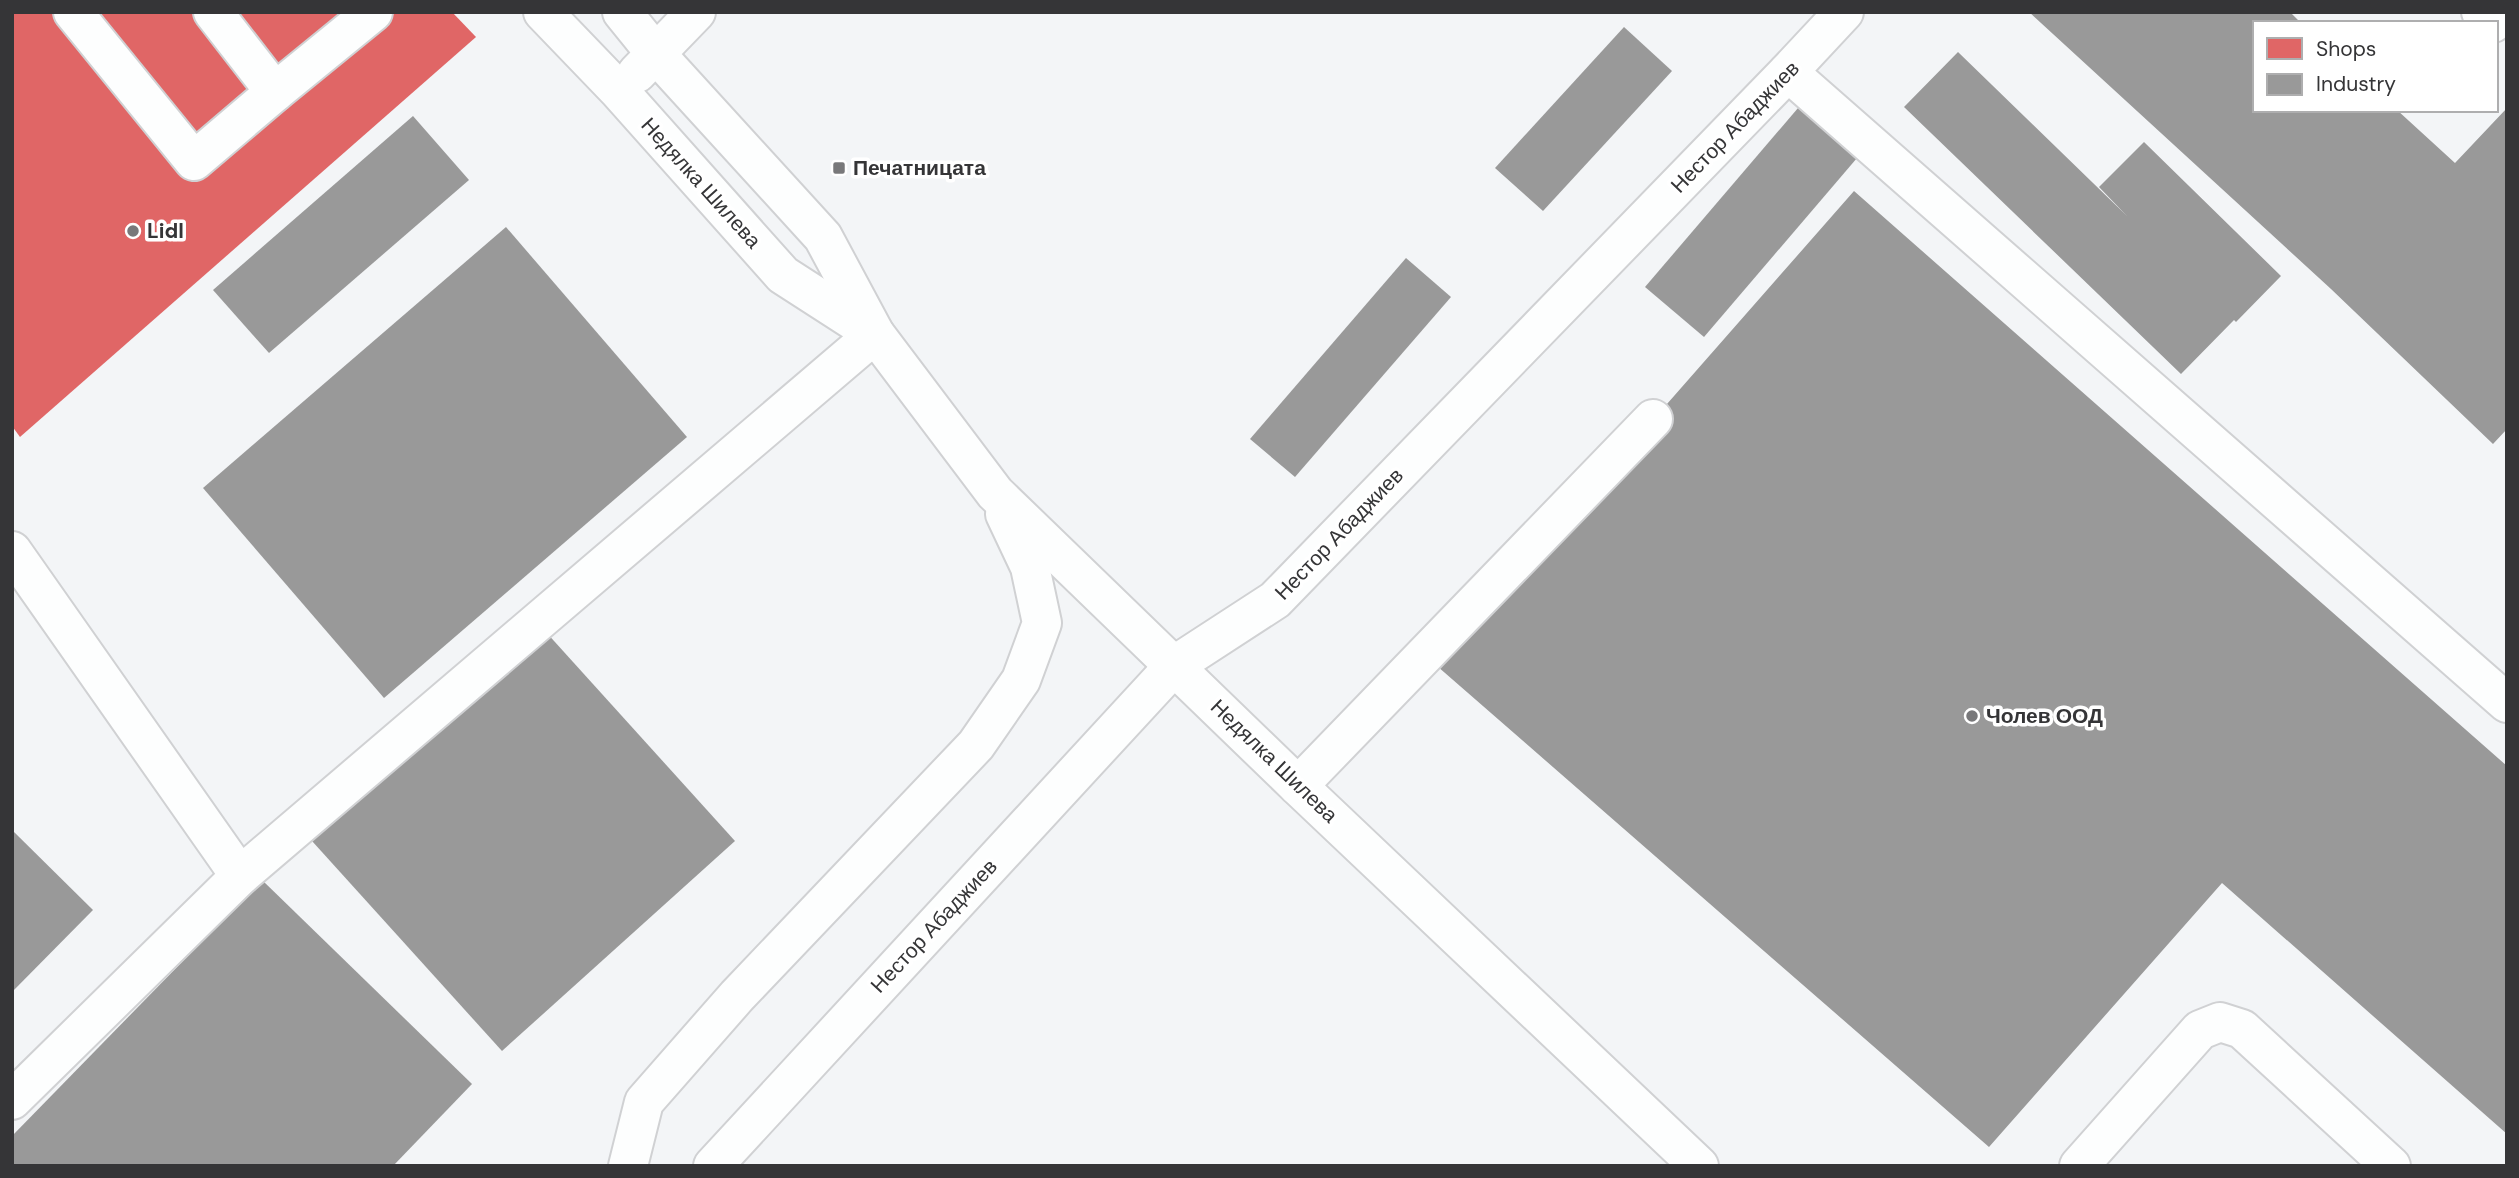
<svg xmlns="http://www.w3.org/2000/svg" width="2519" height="1178" viewBox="0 0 2519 1178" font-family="'DM Sans',sans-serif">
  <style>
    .shops { fill: #e06666 }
    .industry { fill: #999 }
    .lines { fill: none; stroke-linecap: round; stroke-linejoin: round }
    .minor-casing { stroke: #d0d1d3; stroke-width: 42 }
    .minor { stroke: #fdfefe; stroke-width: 38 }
    .poi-dot { fill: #78787a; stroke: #fff; stroke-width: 2.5 }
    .labels { text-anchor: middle; stroke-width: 7; stroke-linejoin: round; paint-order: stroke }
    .street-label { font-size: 21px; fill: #353537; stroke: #fff }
    .poi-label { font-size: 21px; font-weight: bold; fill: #353537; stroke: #fff; text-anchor: start }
  </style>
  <rect width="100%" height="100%" fill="#f3f5f7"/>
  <!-- shops -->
  <polygon class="shops" points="12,12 452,12 476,37 20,437 12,426"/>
  <!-- industry -->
  <g class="industry">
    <polygon points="2029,12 2290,12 2301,23 2255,23 2255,110 2397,110 2455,163 2507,108 2507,429 2493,444 2331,289"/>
    <polygon points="1624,27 1672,71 1543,211 1495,168"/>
    <polygon points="1958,52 2127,216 2099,187 2144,142 2281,276 2236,322 2234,320 2181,374 1904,107"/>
    <polygon points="1804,101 1863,151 1704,337 1645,287"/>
    <polygon points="413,116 469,180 269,353 213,290"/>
    <polygon points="1854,191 2507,766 2507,1134 2222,883 1989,1147 1437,666"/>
    <polygon points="506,227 687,437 384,698 203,488"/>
    <polygon points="1406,258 1451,297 1295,477 1250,439"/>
    <polygon points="545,631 735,841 502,1051 312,841"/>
    <polygon points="12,830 93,910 12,992"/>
    <polygon points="262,880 472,1084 393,1166 12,1166 12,1136"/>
  </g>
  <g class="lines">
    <!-- minor casing -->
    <g class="minor-casing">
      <g id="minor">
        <polyline points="73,12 194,161 275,92"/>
        <polyline points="213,12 275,92 373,12"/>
        <polyline points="543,12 619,91 783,275 873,333"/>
        <polyline points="622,12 656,54 823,237 875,334 995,493 1298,786 1699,1166"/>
        <polyline points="2481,12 2493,23"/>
        <polyline points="1788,72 2507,703"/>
        <polyline points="637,73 696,12"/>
        <polyline points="12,551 240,876"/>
        <polyline points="1298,786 1653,419"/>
        <polyline points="12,1100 240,876 875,334"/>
        <polyline points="628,1166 644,1102 737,996 976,745 1021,680 1042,623 1030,567 1005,514"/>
        <polyline points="713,1166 1175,665 1275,600 1788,72 1844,12"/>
        <polyline points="2079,1166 2200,1030 2220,1022 2242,1029 2391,1166"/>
      </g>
    </g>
    <!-- minor -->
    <use href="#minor" class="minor"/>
  </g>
  <!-- markers -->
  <g class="poi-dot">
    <rect x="832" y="161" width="14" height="14" rx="3.5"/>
    <circle cx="133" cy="231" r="7"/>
    <circle cx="1972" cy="716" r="7"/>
  </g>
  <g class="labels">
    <!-- street labels -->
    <g class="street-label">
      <text transform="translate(1735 127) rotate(-46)" y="7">Нестор Абаджиев</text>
      <text transform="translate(701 183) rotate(48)" y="7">Недялка Шилева</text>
      <text transform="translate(1339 534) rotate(-46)" y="7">Нестор Абаджиев</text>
      <text transform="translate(1274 761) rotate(44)" y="7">Недялка Шилева</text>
      <text transform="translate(934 926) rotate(-47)" y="7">Нестор Абаджиев</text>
    </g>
    <!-- poi labels -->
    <g class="poi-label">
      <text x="853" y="175">Печатницата</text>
      <text x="147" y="238">Lidl</text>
      <text x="1986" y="723">Чолев ООД</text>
    </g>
  </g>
  <!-- border -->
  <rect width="2519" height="1178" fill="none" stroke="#353537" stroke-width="28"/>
  <!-- legend -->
  <rect x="2253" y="21" width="245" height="91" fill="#ffffff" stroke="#aeaeaf" stroke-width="2"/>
  <rect x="2267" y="38" width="35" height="21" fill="#e06666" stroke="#aeaeaf" stroke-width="2"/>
  <text x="2316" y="56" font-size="21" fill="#353537">Shops</text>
  <rect x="2267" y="74" width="35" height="21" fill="#999999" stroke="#aeaeaf" stroke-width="2"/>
  <text x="2316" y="91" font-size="21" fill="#353537">Industry</text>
</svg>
